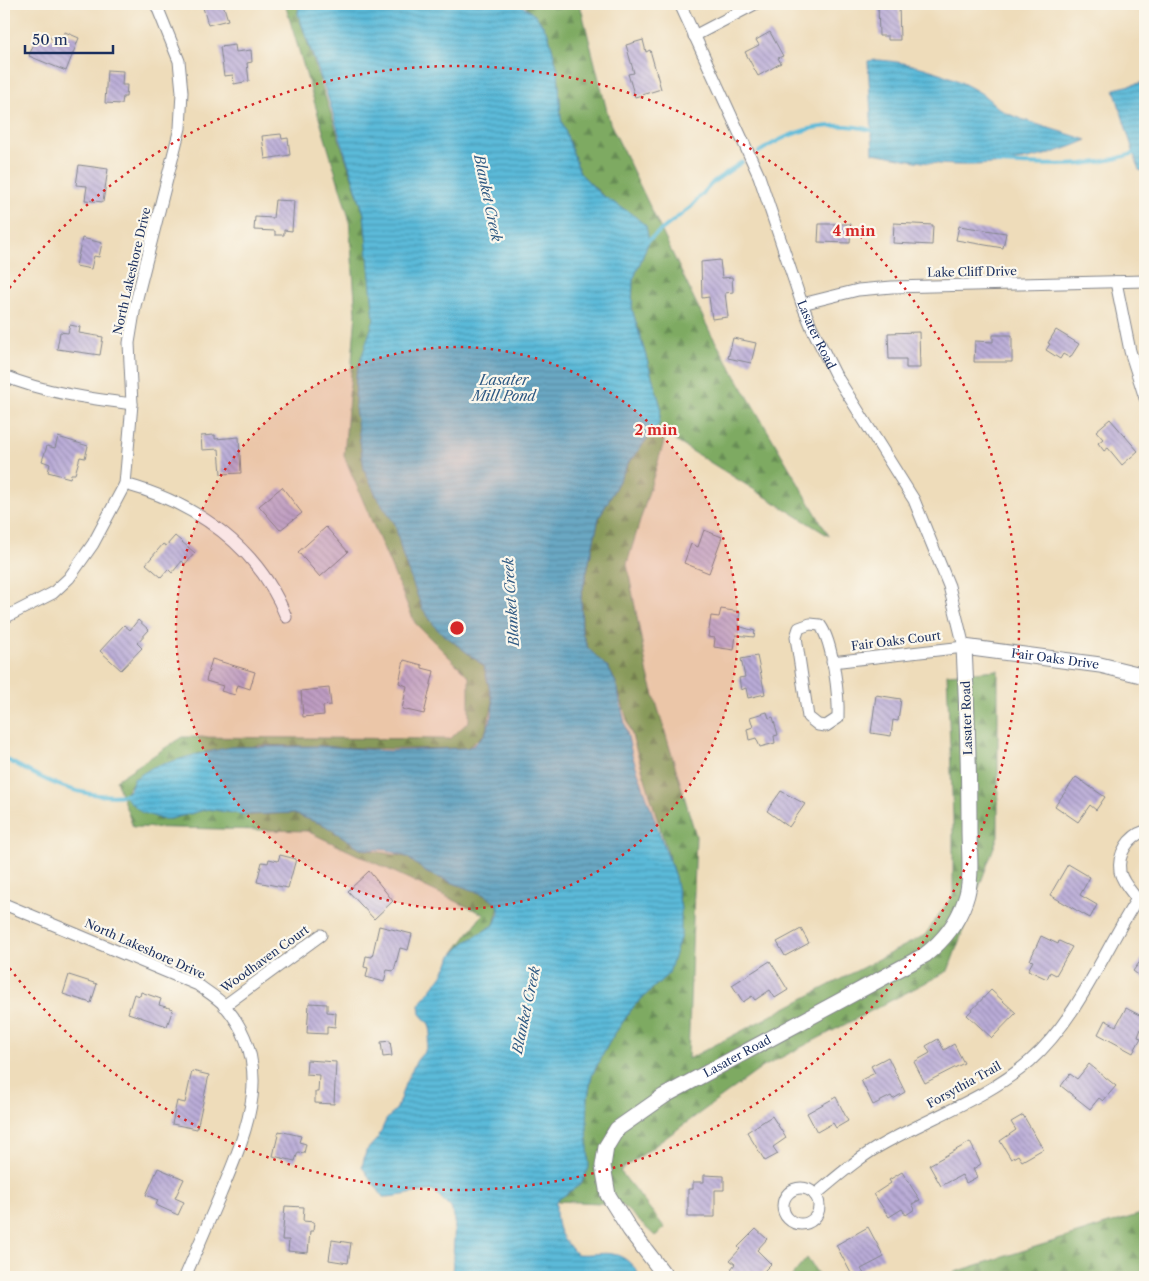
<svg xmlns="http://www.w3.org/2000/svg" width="1149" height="1281" viewBox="0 0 1149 1281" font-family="'Libre Caslon Text',serif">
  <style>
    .forest { fill: url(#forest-firs); stroke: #4c6c60 }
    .water { fill: url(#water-rules); stroke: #3b749c }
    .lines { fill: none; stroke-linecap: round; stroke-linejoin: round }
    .stream { stroke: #5bbad9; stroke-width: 4 }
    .building { fill: url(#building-back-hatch) }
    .street-casing { stroke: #84868c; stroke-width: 13 }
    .secondary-casing { stroke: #84868c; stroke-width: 17 }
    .street { stroke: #fff; stroke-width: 11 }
    .secondary { stroke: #fff; stroke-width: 15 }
    .ring { fill: none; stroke: #d62828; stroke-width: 2.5; stroke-dasharray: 2.5 5 }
    .labels { text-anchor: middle; stroke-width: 4.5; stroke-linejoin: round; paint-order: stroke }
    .street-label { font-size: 12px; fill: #1b2f5e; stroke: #fbf7ec }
    .water-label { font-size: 14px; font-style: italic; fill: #2e5983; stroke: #fbf7ec }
    .centre { fill: #d62828; stroke: #fbf7ec; stroke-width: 2.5 }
    .ring-label { font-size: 15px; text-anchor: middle; font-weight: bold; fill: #d62828; stroke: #fbf7ec; stroke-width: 4.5; stroke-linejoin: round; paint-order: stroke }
  </style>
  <defs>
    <pattern id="forest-firs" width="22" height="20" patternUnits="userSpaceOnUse" patternTransform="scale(1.25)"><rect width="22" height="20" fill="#7eaa62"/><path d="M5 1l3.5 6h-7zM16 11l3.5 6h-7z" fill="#668b54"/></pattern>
    <pattern id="water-rules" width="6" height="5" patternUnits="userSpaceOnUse" patternTransform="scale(1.25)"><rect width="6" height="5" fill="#5bbad9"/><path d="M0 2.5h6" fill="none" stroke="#4a98b3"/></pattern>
    <pattern id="building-back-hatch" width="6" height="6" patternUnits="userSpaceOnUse" patternTransform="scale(1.25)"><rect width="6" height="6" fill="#baacd7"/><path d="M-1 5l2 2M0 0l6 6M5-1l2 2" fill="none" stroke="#968cb2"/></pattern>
  </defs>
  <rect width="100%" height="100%" fill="#fbf7ec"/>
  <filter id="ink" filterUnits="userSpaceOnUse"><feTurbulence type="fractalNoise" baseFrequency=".02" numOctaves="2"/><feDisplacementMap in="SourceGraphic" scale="10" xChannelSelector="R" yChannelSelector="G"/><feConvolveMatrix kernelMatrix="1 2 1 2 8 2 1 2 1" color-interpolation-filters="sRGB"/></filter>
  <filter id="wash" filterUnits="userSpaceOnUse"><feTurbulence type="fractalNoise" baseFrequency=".0096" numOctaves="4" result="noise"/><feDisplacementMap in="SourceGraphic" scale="20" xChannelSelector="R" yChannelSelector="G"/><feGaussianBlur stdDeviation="1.12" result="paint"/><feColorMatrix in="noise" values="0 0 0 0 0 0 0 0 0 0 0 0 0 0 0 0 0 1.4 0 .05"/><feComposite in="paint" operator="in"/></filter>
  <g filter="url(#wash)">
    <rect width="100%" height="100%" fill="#eedcba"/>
    <!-- forest -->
    <g class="forest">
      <polygon points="285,4 299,4 298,14 364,214 395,524 437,629 484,666 493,703 485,734 467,748 399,749 258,745 131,784 124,796 170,819 208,809 246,815 292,813 324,825 362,849 407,857 427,873 485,895 499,906 494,925 466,942 453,954 483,914 307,831 133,827 116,780 182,737 450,739 469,721 469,677 415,623 344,456 356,313 349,218"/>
      <polygon points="524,4 580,4 610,123 710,332 829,536 666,435 627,564 648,675 696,836 688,1059 925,935 953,895 953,818 947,674 998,670 998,836 948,971 763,1067 620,1171 665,1228 655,1236 621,1204 556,1201 581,1184 588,1096 592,1075 611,1039 634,1006 669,973 681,909 675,877 616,683 609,669 588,648 582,633 581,597 599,518 629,462 659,424 661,407 632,309 633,280 649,241 580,173 561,119 558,70 548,33"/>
      <polygon points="1145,1209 1145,1277 939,1277 1144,1213"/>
      <polygon points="807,1258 820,1277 791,1277"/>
    </g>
    <!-- water -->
    <g class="water">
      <path d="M 299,4 L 520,4 L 536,16 L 548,33 L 558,70 L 561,119 L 580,173 L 600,194 L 632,214 L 646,226 L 649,241 L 633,280 L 632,309 L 661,407 L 659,424 L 629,462 L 599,518 L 581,597 L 582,633 L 588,648 L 609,669 L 616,683 L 632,755 L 675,877 L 681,909 L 681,935 L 669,973 L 634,1006 L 611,1039 L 592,1075 L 588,1096 L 587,1127 L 589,1167 L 581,1184 L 556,1201 C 556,1230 558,1232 576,1254 C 599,1256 614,1247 631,1264 C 636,1269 638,1270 638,1277 L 452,1277 L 455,1220 L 451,1208 L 434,1191 C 417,1191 400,1197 383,1197 L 362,1167 L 366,1151 L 378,1138 L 386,1120 L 397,1108 L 405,1084 L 417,1060 L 425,1051 L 431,1032 L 429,1024 L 420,1014 L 419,1005 L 442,975 L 453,954 L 466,942 L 494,925 L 499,913 L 499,906 L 485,895 L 427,873 L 407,857 L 388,850 L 362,849 L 324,825 L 292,813 L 246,815 L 208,809 L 170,819 L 161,819 L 141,812 L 124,796 L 130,789 L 134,779 L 153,767 L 194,755 L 231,747 L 320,746 L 390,751 L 467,748 L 474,745 L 485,734 L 492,716 L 493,703 L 484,666 L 437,629 L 422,608 L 403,557 L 395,524 L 377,497 L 364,469 L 355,408 L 356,375 L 374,319 L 364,214 L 327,95 L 298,14 Z"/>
      <path d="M 877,60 C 913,62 947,73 979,92 C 989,98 995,107 1006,113 C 1032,124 1060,131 1087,140 C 1039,162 981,169 930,163 C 911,161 892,156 873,153 L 868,61 Z"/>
      <polygon points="1145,82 1145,172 1139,170 1114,89"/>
    </g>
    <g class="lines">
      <!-- stream -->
      <g class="stream">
        <path d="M 759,152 C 794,128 833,119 875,131"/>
        <path d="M 997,163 C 1048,165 1097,170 1145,149"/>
        <polyline points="646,242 691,207 713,182 742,162"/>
        <path d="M 4,758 C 43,780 81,800 127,795"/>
      </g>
    </g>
    <g id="blocks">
      <!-- building -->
      <g class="building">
        <polygon points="202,4 223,4 228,20 208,25"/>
        <polygon points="878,4 899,4 900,40 888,40 888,36 879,36"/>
        <polygon points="65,32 79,38 66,71 29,56 38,33 61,42"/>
        <polygon points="770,32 783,56 778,58 781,63 758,76 745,52 759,45 756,40"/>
        <polygon points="643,40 646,52 650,50 661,89 635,97 628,74 634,73 626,45"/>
        <polygon points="235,45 236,52 251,50 252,62 247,63 249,81 234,84 233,75 224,76 220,47"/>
        <polygon points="107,70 123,71 122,85 127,85 126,97 123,97 122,104 105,103"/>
        <polygon points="281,134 282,139 288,138 290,155 265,159 262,136"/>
        <polygon points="79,165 108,169 103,202 85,200 87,186 76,185"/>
        <polygon points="275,200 294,201 292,231 284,230 284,235 275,235 275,231 254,230 255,217 273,218"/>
        <polygon points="894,223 933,225 932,245 893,243"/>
        <polygon points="819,224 851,224 850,243 818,242"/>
        <polygon points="959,226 1006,233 1003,248 956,240"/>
        <polygon points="82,238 102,243 99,257 94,256 91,269 76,266"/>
        <polygon points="720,260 722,278 732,277 733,292 725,293 728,317 712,319 709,297 702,298 701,262"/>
        <polygon points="70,325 80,327 79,333 103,337 100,355 57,349 60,332 68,333"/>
        <polygon points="1056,330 1079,344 1070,358 1063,354 1060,359 1046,350 1050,344 1048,343"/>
        <polygon points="919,332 920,368 906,368 906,359 889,359 888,333"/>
        <polygon points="993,335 1012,335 1012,362 974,362 975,341 993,342"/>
        <polygon points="733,338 756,343 751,363 728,358"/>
        <polygon points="1110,419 1138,451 1122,465 1108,448 1104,451 1098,443 1103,439 1096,431"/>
        <polygon points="215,435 215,439 239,437 241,473 221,474 219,449 202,450 201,436"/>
        <polygon points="58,437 88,446 85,458 80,457 75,474 71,474 70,478 48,472 50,464 42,461 47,446 55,448"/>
        <polygon points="282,487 302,513 280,530 259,506"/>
        <polygon points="326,527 348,552 320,577 298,552"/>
        <polygon points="704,530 722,537 709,573 684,563 691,544 698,547"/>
        <polygon points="175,536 195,553 185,564 182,561 172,573 168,569 161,577 146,564 163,544 166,546"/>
        <polygon points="721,609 740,612 738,626 755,631 754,637 736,635 734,650 714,647 715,638 708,637 711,616 719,617"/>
        <polygon points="138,620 149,630 137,643 142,648 121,670 100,651 124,625 130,630"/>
        <polygon points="757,656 765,694 748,698 746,688 741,690 739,678 745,677 741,659"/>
        <polygon points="212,659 255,672 250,689 238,685 235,695 221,691 223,686 206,681"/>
        <polygon points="404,660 422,665 422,668 434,671 424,714 402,709 407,686 399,683"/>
        <polygon points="329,688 331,705 323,706 324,715 303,717 301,691"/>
        <polygon points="876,695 901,699 898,721 893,720 891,736 871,733"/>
        <polygon points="767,712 769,718 773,717 778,735 774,736 775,743 760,747 756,738 749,740 747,729 753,727 750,717"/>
        <polygon points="1076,777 1105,797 1096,810 1090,805 1078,822 1055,806"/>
        <polygon points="781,791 805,804 789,827 767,811"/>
        <polygon points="280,855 296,859 288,888 257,882 262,862 268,863 269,859 278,861"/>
        <polygon points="1068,864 1090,877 1080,895 1097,905 1090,918 1050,895"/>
        <polygon points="369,871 393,901 374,919 348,891"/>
        <polygon points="379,926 412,934 408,950 400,948 394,971 387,970 384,982 366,977 368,968 364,967 366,956 372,957"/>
        <polygon points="801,929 809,943 785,956 777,942"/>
        <polygon points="1041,936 1058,944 1059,941 1072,947 1056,975 1050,972 1047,979 1028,970 1033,961 1030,960"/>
        <polygon points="1145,955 1145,980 1133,971"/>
        <polygon points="770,961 788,990 775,998 770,990 755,1000 752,996 743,1002 732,985"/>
        <polygon points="69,975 97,984 91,1003 63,994"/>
        <polygon points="991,990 1016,1013 992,1038 967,1015"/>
        <polygon points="141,992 161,999 159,1005 173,1009 167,1026 128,1013 134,994 140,996"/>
        <polygon points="309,1003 327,1004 327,1012 336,1013 335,1027 327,1026 327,1034 307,1033"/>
        <polygon points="1126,1008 1145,1018 1138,1037 1141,1038 1133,1053 1098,1034 1105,1020 1116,1026"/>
        <polygon points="938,1039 944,1050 954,1044 964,1063 925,1083 914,1062 930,1053 926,1046"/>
        <polygon points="390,1041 392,1056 383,1057 381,1042"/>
        <polygon points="888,1057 905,1092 893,1099 891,1096 873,1105 861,1080 875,1073 871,1066"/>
        <polygon points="307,1060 336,1062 334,1104 315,1103 315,1092 318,1092 319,1075 306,1074"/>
        <polygon points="1089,1064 1116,1086 1103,1101 1099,1098 1090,1109 1061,1086 1070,1074 1077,1079"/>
        <polygon points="192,1071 209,1075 197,1129 172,1124 177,1101 185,1103"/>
        <polygon points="836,1097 848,1121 836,1128 833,1123 817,1132 807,1113"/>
        <polygon points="1023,1115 1043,1149 1022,1161 1018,1155 1011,1159 1000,1141 1016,1130 1011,1122"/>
        <polygon points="772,1116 786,1138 773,1147 778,1154 765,1161 747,1132"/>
        <polygon points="279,1131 301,1136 299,1142 306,1144 304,1153 298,1152 295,1161 273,1156"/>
        <polygon points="970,1142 981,1164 973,1169 977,1177 966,1183 962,1175 941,1186 929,1165"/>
        <polygon points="158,1168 184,1179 175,1198 184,1202 178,1215 156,1205 158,1200 146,1195"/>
        <polygon points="902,1172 920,1200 912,1204 915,1209 906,1215 902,1209 889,1217 874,1194 891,1183 889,1180"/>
        <polygon points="704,1175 724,1176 724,1190 715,1190 715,1217 688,1217 688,1189 693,1189 693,1182 704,1182"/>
        <polygon points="285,1206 304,1207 303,1221 314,1222 313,1231 310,1231 308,1253 288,1251 289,1240 282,1240"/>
        <polygon points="868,1227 884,1257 861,1269 866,1277 853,1277 836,1245"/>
        <polygon points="756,1229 767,1239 757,1250 771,1264 758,1277 739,1277 731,1269 735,1264 730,1260 740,1249 738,1247"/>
        <polygon points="332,1240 351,1243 348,1263 329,1260"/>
      </g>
    </g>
  </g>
  <g filter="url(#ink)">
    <use href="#blocks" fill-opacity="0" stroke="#84868c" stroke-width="1"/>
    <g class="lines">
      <!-- street casing -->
      <g class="street-casing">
        <g id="street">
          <path id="s1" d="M 680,4 L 759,176 L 802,304 L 812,328 L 835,374 L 914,500 L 949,586 L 964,647 L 832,662"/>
          <polyline points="694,36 755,4"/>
          <polyline points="1116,282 1130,351 1145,398"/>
          <polyline points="802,304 858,290 892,287 1145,281"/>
          <path d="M 4,376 C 46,393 87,398 132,404"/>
          <path d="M 125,484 C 195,503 259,547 286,617"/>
          <polyline points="4,618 53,593 69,578 93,544 125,484 132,404 129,343 135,306 180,128 182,92 179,61 156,4"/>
          <path d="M 810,624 L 820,625 C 833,642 839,696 838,718 L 826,726 L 818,725 L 808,717 L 796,637 L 799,628 Z"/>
          <path d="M 1137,899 C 1131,891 1122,882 1120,872 C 1117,854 1129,836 1145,831"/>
          <path d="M 4,904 L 198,985 C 206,991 218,998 225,1006 C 276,1065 247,1131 221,1193 C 209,1221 197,1249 185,1277"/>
          <polyline points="224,1006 321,935"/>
          <circle cx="801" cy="1206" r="18"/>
          <path d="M 815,1195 C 838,1176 859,1157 885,1143 C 933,1116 989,1097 1030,1061 C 1078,1018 1103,953 1137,899 L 1145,895"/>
        </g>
      </g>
      <!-- secondary casing -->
      <g class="secondary-casing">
        <g id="secondary">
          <path id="s2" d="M 666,1277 L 630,1230 L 608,1195 L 603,1166 L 606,1147 L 617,1129 L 664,1096 L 925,955 C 943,941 957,924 965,901 C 973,879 969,853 969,830 C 969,769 967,708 964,647 L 1100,665 L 1145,676"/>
        </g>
      </g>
      <!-- street -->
      <use href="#street" class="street"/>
      <!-- secondary -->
      <use href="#secondary" class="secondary"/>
    </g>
  </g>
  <!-- distance rings -->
  <circle cx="457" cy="628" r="281" fill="#d62828" fill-opacity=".12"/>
  <g class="ring">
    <circle cx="457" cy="628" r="281"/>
    <path d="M5 294A562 562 0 1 1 5 962"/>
  </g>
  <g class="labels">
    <!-- street labels -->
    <g class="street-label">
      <text transform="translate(132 271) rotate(-77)" y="4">North Lakeshore Drive</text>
      <text transform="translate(972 272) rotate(-1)" y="4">Lake Cliff Drive</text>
      <text dy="4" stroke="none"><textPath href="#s1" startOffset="358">Lasater Road</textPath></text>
      <text transform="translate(896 641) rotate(-7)" y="4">Fair Oaks Court</text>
      <text dy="4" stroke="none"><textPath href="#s2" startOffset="939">Fair Oaks Drive</textPath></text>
      <text transform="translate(967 718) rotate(-92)" y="4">Lasater Road</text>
      <text transform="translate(145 949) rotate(24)" y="4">North Lakeshore Drive</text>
      <text transform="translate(265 959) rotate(-36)" y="4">Woodhaven Court</text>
      <text dy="4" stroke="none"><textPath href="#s2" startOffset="311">Lasater Road</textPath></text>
      <text transform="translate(964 1085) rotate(-29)" y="4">Forsythia Trail</text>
    </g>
    <!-- water labels -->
    <g class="water-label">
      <text transform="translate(488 198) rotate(78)" y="5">Blanket Creek</text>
      <text x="504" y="385">Lasater<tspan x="504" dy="16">Mill Pond</tspan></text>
      <text transform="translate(511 602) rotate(-94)" y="5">Blanket Creek</text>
      <text transform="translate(526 1010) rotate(-78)" y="5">Blanket Creek</text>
    </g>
  </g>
  <circle cx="457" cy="628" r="8" class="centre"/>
  <g class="ring-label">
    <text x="854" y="236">4 min</text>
    <text x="656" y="435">2 min</text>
  </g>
  <!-- margin -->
  <rect width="1149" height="1281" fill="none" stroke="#fbf7ec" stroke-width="20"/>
  <!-- scale -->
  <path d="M25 45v8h88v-8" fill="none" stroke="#1b2f5e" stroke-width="2.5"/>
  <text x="32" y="45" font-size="15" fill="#1b2f5e" stroke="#fbf7ec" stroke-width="4" paint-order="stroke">50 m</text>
</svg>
